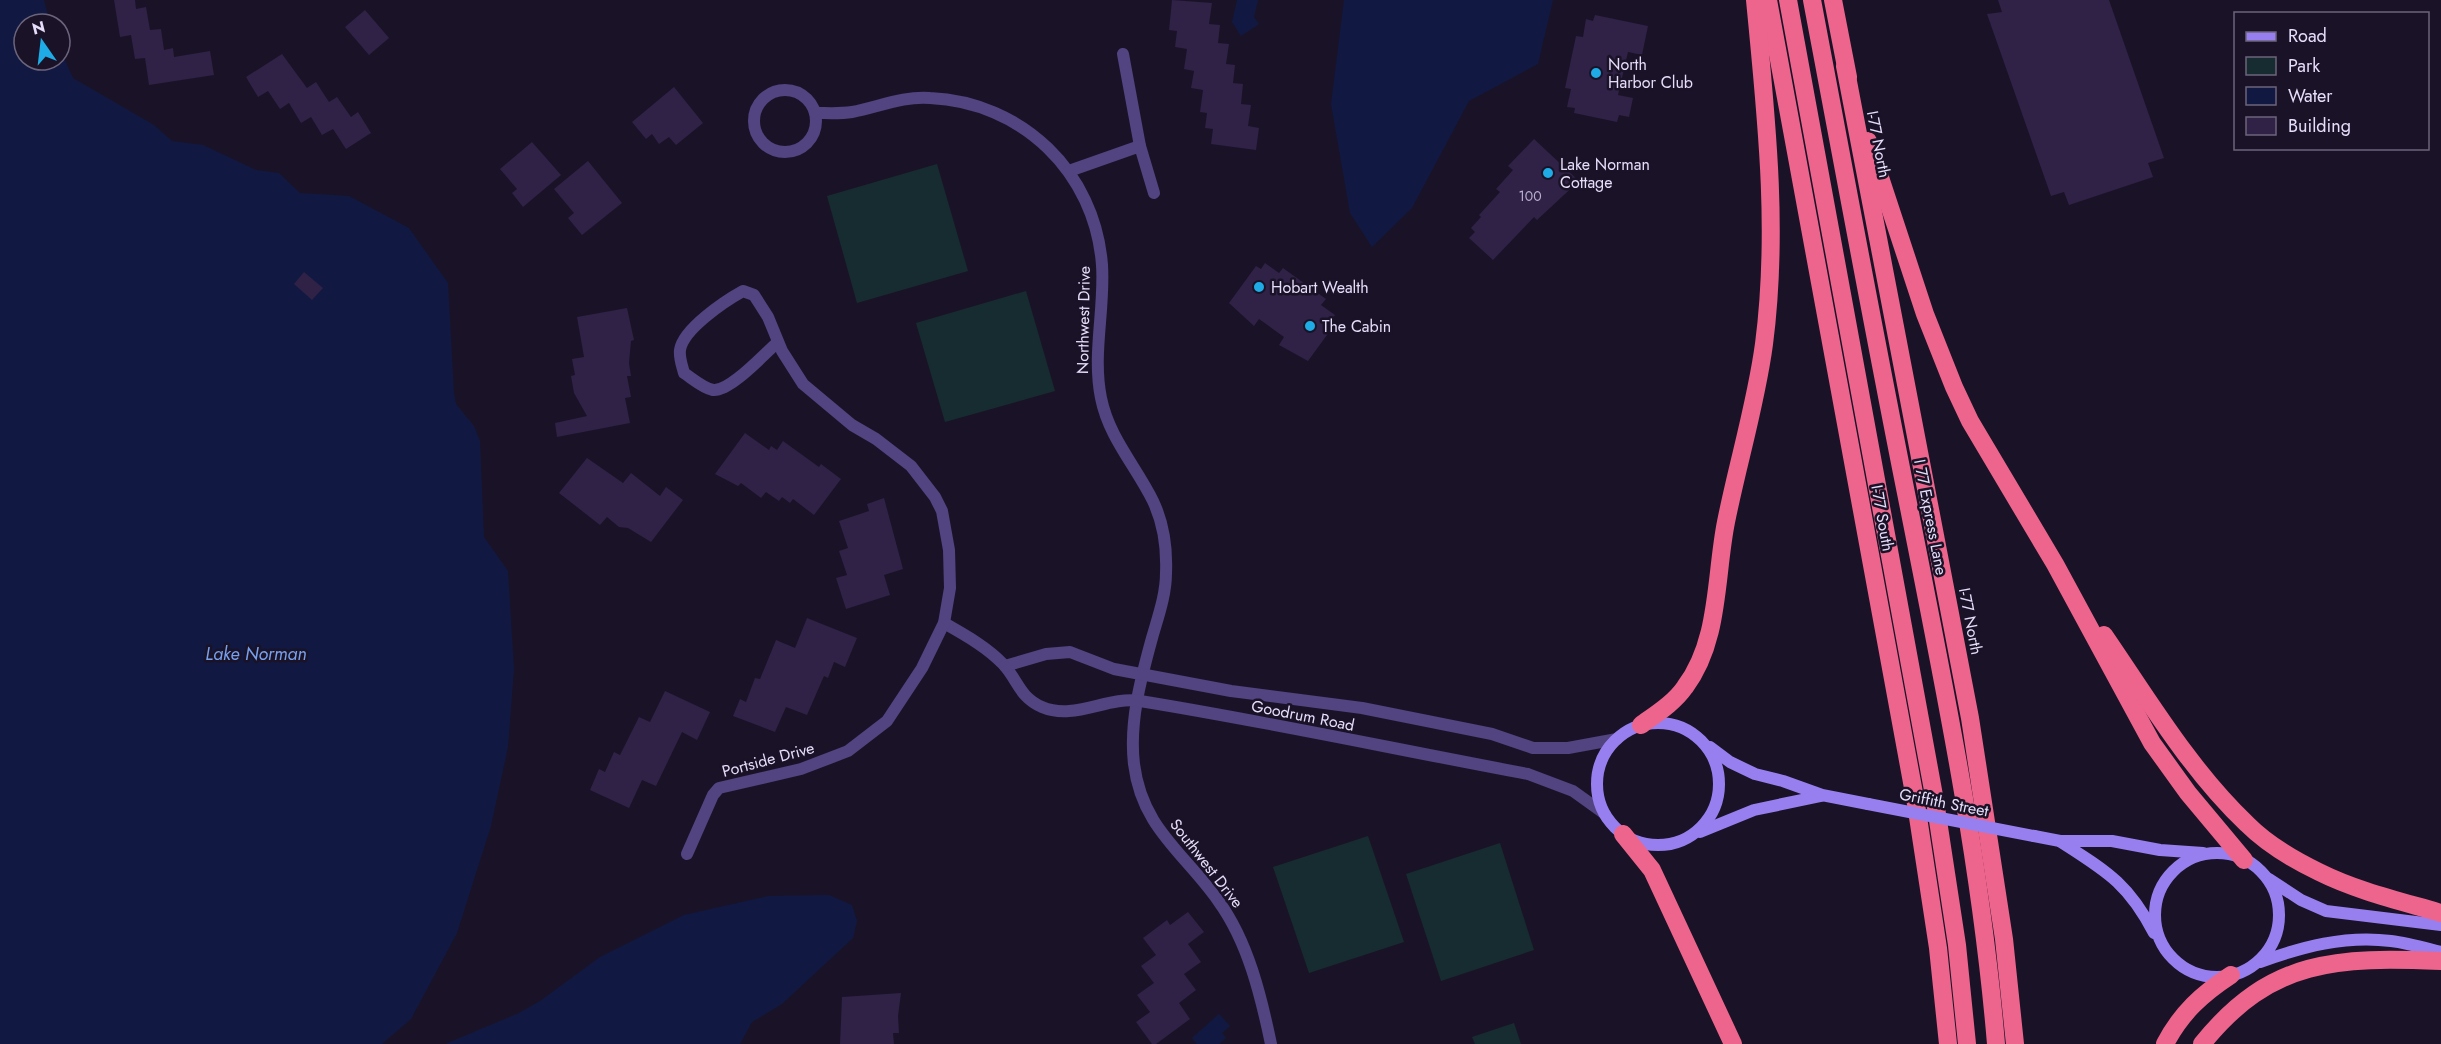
<svg xmlns="http://www.w3.org/2000/svg" width="2441" height="1044" viewBox="0 0 2441 1044" font-family="Jost,sans-serif">
  <style>
    .green { fill: #172c30 }
    .water { fill: #111942 }
    .building { fill: #302146 }
    .lines { fill: none; stroke-linecap: round; stroke-linejoin: round }
    .minor { stroke: #524381; stroke-width: 12 }
    .secondary { stroke: #987ff0; stroke-width: 12 }
    .motorway { stroke: #ed658c; stroke-width: 18 }
    .secondary-bridge { stroke: #987ff0; stroke-width: 12 }
    .poi-dot { fill: #1fabe5; stroke: #1a1327; stroke-width: 2 }
    .labels { text-anchor: middle; stroke-width: 5; stroke-linejoin: round; paint-order: stroke }
    .number-label { font-size: 14px; fill: #b8aece }
    .poi-label { font-size: 16px; fill: #e6ddfb; stroke: #1a1327; text-anchor: start }
    .street-label { font-size: 16px; fill: #e6ddfb; stroke: #1a1327 }
    .water-label { font-size: 18px; font-style: italic; fill: #77a0ef; stroke: #1a1327 }
  </style>
  <rect width="100%" height="100%" fill="#1a1327"/>
  <!-- green -->
  <g class="green">
    <polygon points="937,164 968,271 857,303 827,196"/>
    <polygon points="1026,291 1055,391 945,422 916,323"/>
    <polygon points="1368,836 1404,942 1309,973 1273,867"/>
    <polygon points="1500,843 1534,950 1441,981 1406,874"/>
    <polygon points="1514,1023 1521,1044 1475,1044 1472,1037"/>
  </g>
  <!-- water -->
  <g class="water">
    <polygon points="0,0 44,0 50,24 24,24 24,60 60,60 60,49 73,78 154,125 172,141 203,145 256,170 279,173 300,193 349,196 409,228 448,283 454,393 456,404 474,426 480,441 484,537 508,571 514,669 508,747 491,826 457,933 411,1019 382,1044 0,1044"/>
    <polygon points="1237,0 1258,0 1254,17 1259,24 1241,36 1232,22"/>
    <polygon points="1344,0 1553,0 1538,64 1469,101 1412,208 1372,247 1350,213 1331,104"/>
    <polygon points="829,895 852,905 857,921 853,938 782,1004 752,1022 740,1044 445,1044 519,1013 540,1001 600,957 684,915 769,896"/>
    <polygon points="1219,1014 1230,1026 1222,1033 1226,1038 1219,1044 1197,1044 1192,1038"/>
  </g>
  <!-- building -->
  <g class="building">
    <polygon points="114,0 135,0 136,9 146,7 150,30 161,29 164,50 173,48 174,57 210,51 214,75 149,85 145,58 135,59 131,35 120,37"/>
    <polygon points="1172,0 1212,3 1209,24 1220,25 1218,43 1229,44 1226,64 1235,65 1233,83 1243,84 1241,104 1251,105 1248,126 1259,128 1256,150 1211,144 1213,129 1205,128 1207,113 1200,112 1203,90 1191,88 1194,71 1184,69 1187,49 1175,47 1177,31 1169,30"/>
    <polygon points="1998,0 2109,0 2164,158 2148,163 2153,177 2069,205 2064,192 2051,196 1987,14 2002,12"/>
    <polygon points="365,10 389,38 369,55 345,27"/>
    <polygon points="1595,15 1648,26 1642,55 1628,52 1618,95 1633,98 1629,117 1619,115 1617,122 1574,113 1575,108 1567,107 1571,89 1565,88 1576,36 1583,37 1586,19 1593,21"/>
    <polygon points="282,54 307,88 316,82 329,102 337,97 351,117 358,112 371,133 346,149 333,129 322,135 311,117 301,123 289,103 280,109 268,91 258,97 246,77"/>
    <polygon points="674,87 703,123 676,145 669,137 659,144 652,134 646,139 632,122"/>
    <polygon points="1534,139 1579,181 1537,220 1534,217 1493,260 1469,238 1475,232 1471,228 1481,217 1479,215 1500,192 1496,189 1513,170 1508,166"/>
    <polygon points="532,142 561,175 523,207 512,193 517,189 500,169"/>
    <polygon points="588,161 622,203 582,235 568,218 574,213 554,189"/>
    <polygon points="1265,263 1279,273 1283,268 1326,299 1321,305 1335,315 1331,321 1335,324 1308,361 1279,345 1284,337 1259,319 1254,326 1229,303 1256,266 1261,269"/>
    <polygon points="304,272 323,288 312,300 294,284"/>
    <polygon points="627,308 634,340 631,341 629,363 631,376 627,376 631,397 625,398 630,423 557,437 555,423 587,416 574,393 571,376 575,375 572,359 584,357 577,317"/>
    <polygon points="745,433 769,450 771,446 777,450 783,441 819,467 821,464 841,479 814,515 793,499 790,503 782,497 779,501 766,492 761,498 741,483 738,486 715,474"/>
    <polygon points="587,458 623,483 631,473 660,496 666,487 683,500 651,542 628,528 619,527 607,517 600,525 559,493"/>
    <polygon points="884,498 903,569 884,575 890,595 846,609 836,578 847,575 839,551 848,548 839,521 869,511 867,504"/>
    <polygon points="807,618 857,638 845,667 834,662 828,678 824,676 807,715 786,707 775,732 733,716 740,699 746,702 755,678 760,679 776,640 795,648"/>
    <polygon points="665,691 710,712 697,740 682,732 656,786 642,780 629,808 590,790 599,769 605,772 614,752 620,755 639,717 650,722"/>
    <polygon points="1188,912 1204,932 1188,944 1201,962 1184,974 1196,990 1179,1003 1190,1019 1156,1044 1152,1044 1136,1022 1150,1012 1137,995 1154,983 1141,966 1156,955 1143,938 1167,920 1170,925"/>
    <polygon points="901,993 898,1016 899,1033 893,1033 894,1044 840,1044 842,997"/>
  </g>
  <g class="lines">
    <!-- minor -->
    <g class="minor">
      <polyline points="1123,54 1140,146"/>
      <circle cx="785" cy="121" r="31"/>
      <path d="M 815,113 C 827,113 840,114 852,112 C 879,107 902,96 930,98 C 1022,102 1095,172 1102,265 C 1105,309 1092,354 1101,398 C 1109,438 1136,466 1153,501 C 1163,522 1167,549 1166,573 C 1166,595 1158,617 1152,638 C 1141,678 1129,722 1134,764 C 1142,829 1185,853 1219,902 C 1248,942 1261,996 1271,1044"/>
      <polyline points="1069,171 1140,146 1154,193"/>
      <path d="M 944,623 C 965,635 987,647 1003,664 C 1018,680 1019,697 1042,707 C 1074,721 1107,696 1140,701 C 1270,722 1399,750 1528,774 L 1573,791 L 1605,814"/>
      <polyline points="1005,666 1046,654 1070,652 1114,669 1231,691 1362,708 1492,734 1533,748 1568,748 1617,739"/>
      <path d="M 687,854 L 713,795 L 719,788 L 801,769 L 848,751 L 887,721 L 922,668 L 944,623 L 950,588 L 949,550 L 942,511 L 935,497 L 911,466 L 876,439 L 852,425 L 803,384 L 782,351 L 768,317 L 754,295 L 743,291 C 725,301 683,329 680,350 C 679,358 682,365 684,373 C 693,379 703,388 713,390 C 730,392 765,353 778,342"/>
    </g>
    <!-- secondary -->
    <g class="secondary">
      <circle cx="1658" cy="784" r="61"/>
      <polyline points="1710,747 1730,762 1755,774 1783,781 1822,795 1868,804"/>
      <polyline points="1700,832 1754,810 1821,796"/>
      <polyline points="2034,836 2060,841 2112,841 2160,850 2203,853"/>
      <path d="M 2061,842 C 2106,871 2128,883 2154,933"/>
      <circle cx="2217" cy="915" r="62"/>
      <polyline points="2269,879 2301,900 2326,911 2441,925"/>
      <path d="M 2260,962 C 2302,947 2345,935 2391,941 C 2408,943 2425,948 2441,952"/>
    </g>
    <!-- motorway -->
    <g class="motorway">
      <polyline points="1768,0 1916,804 1938,948 1948,1044"/>
      <polyline points="1788,0 1935,801 1957,945 1967,1044"/>
      <path d="M 1812,0 C 1844,169 1875,339 1909,508 C 1944,685 1981,863 1996,1044"/>
      <polyline points="1833,0 1848,77"/>
      <polyline points="1845,66 1970,718 2004,939 2015,1044"/>
      <polyline points="1868,141 1925,314 1954,387 1970,421 2055,564 2152,743 2188,793 2244,860"/>
      <path d="M 2104,635 C 2148,699 2190,770 2247,824 C 2267,844 2294,860 2319,872 C 2357,891 2400,901 2441,913"/>
      <path d="M 1641,725 C 1656,714 1674,703 1685,687 C 1720,640 1715,577 1726,522 C 1738,462 1756,404 1764,344 C 1779,229 1766,115 1755,0"/>
      <polyline points="1623,834 1652,870 1733,1044"/>
      <path d="M 2165,1044 C 2181,1013 2202,994 2231,975"/>
      <path d="M 2202,1044 C 2271,958 2338,957 2441,961"/>
    </g>
    <!-- secondary-bridge -->
    <polyline class="secondary-bridge" points="1868,804 2034,836"/>
  </g>
  <!-- markers -->
  <g class="poi-dot">
    <circle cx="1596" cy="73" r="6"/>
    <circle cx="1548" cy="173" r="6"/>
    <circle cx="1259" cy="287" r="6"/>
    <circle cx="1310" cy="326" r="6"/>
  </g>
  <g class="labels">
    <!-- number labels -->
    <g class="number-label">
      <text x="1530" y="201">100</text>
    </g>
    <!-- poi labels -->
    <g class="poi-label">
      <text x="1608" y="70">North<tspan x="1608" dy="18">Harbor Club</tspan></text>
      <text x="1560" y="170">Lake Norman<tspan x="1560" dy="18">Cottage</tspan></text>
      <text x="1271" y="293">Hobart Wealth</text>
      <text x="1322" y="332">The Cabin</text>
    </g>
    <!-- street labels -->
    <g class="street-label">
      <text transform="translate(1879 144) rotate(79)" y="6">I-77 North</text>
      <text transform="translate(1083 320) rotate(-89)" y="6">Northwest Drive</text>
      <text transform="translate(1931 517) rotate(79)" y="6">I 77 Express Lane</text>
      <text transform="translate(1883 518) rotate(80)" y="6">I-77 South</text>
      <text transform="translate(1971 621) rotate(79)" y="6">I-77 North</text>
      <text transform="translate(1303 715) rotate(11)" y="6">Goodrum Road</text>
      <text transform="translate(768 759) rotate(-15)" y="6">Portside Drive</text>
      <text transform="translate(1944 802) rotate(11)" y="6">Griffith Street</text>
      <text transform="translate(1207 863) rotate(52)" y="6">Southwest Drive</text>
    </g>
    <!-- water labels -->
    <g class="water-label">
      <text x="256" y="660">Lake Norman</text>
    </g>
  </g>
  <!-- legend -->
  <rect x="2234" y="12" width="195" height="138" fill="#1a1327" stroke="#6c647c" stroke-width="1.5"/>
  <rect x="2246" y="32" width="30" height="9" fill="#987ff0" stroke="#6c647c" stroke-width="1.5"/>
  <text x="2288" y="42" font-size="18" fill="#e6ddfb">Road</text>
  <rect x="2246" y="57" width="30" height="18" fill="#172c30" stroke="#6c647c" stroke-width="1.5"/>
  <text x="2288" y="72" font-size="18" fill="#e6ddfb">Park</text>
  <rect x="2246" y="87" width="30" height="18" fill="#111942" stroke="#6c647c" stroke-width="1.5"/>
  <text x="2288" y="102" font-size="18" fill="#e6ddfb">Water</text>
  <rect x="2246" y="117" width="30" height="18" fill="#302146" stroke="#6c647c" stroke-width="1.5"/>
  <text x="2288" y="132" font-size="18" fill="#e6ddfb">Building</text>
  <!-- north arrow -->
  <g transform="translate(42 42) rotate(346)"><circle r="28" fill="#1a1327" stroke="#6c647c" stroke-width="1.5"/>
  <path d="M0-4.5L10 22L0 15L-10 22Z" fill="#1fabe5"/>
  <text y="-9" font-size="16" font-weight="bold" text-anchor="middle" fill="#e6ddfb">N</text>
  </g>
</svg>
